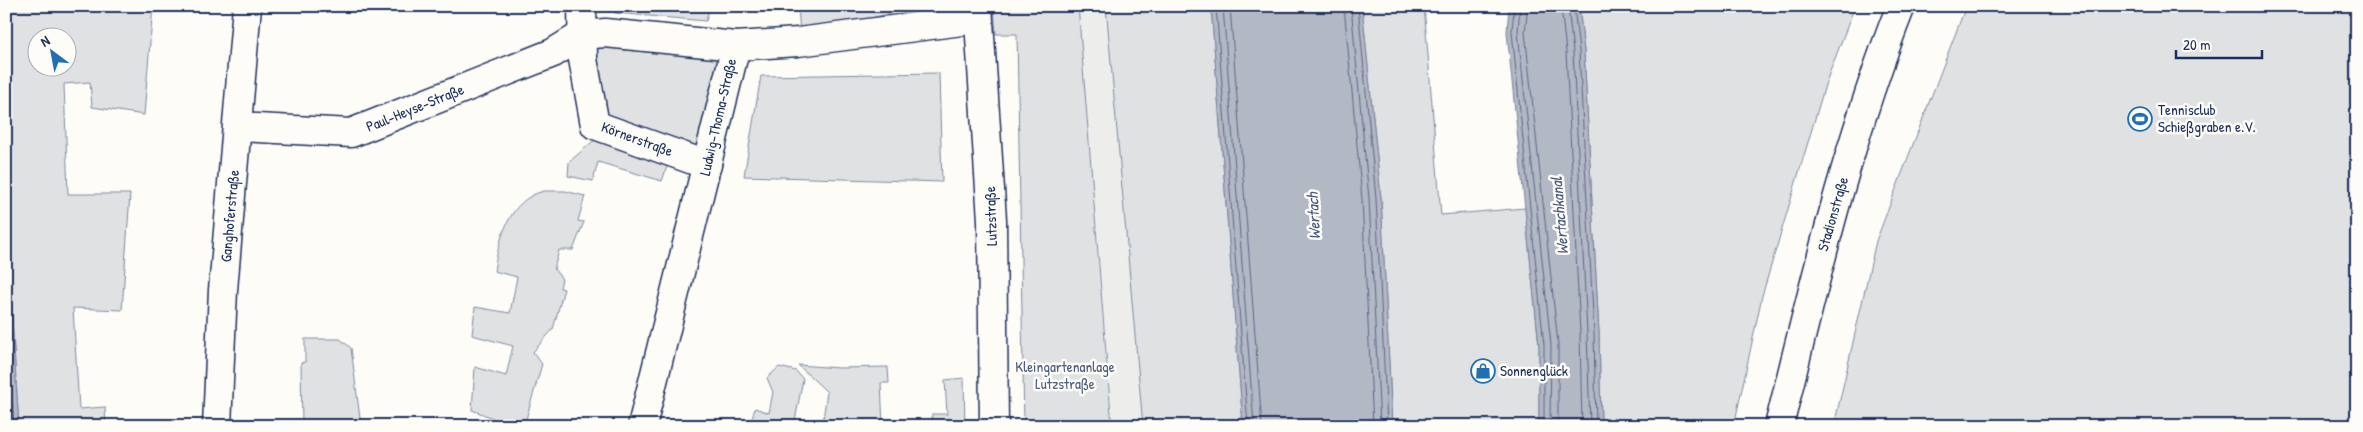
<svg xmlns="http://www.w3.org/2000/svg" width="2363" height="432" viewBox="0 0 2363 432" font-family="'Patrick Hand',sans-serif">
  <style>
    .built { fill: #edeeec }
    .green { fill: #e0e1e3; stroke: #7e88a0; fill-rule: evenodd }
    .water { fill: #b3b8c5; stroke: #76819c }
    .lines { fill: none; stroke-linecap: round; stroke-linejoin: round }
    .shore { stroke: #586687; stroke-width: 1 }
    .street-casing { stroke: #1b2f5e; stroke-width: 31 }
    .secondary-casing { stroke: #1b2f5e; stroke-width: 31 }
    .street { stroke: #fdfcf7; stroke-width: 28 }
    .secondary { stroke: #fdfcf7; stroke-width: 28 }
    .labels { text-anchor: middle; stroke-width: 5; stroke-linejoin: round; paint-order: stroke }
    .street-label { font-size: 15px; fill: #1b2f5e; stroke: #fdfcf7 }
    .poi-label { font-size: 15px; fill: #1b2f5e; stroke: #fdfcf7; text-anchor: start }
    .park-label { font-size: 15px; fill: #4c5c7f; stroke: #fdfcf7 }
    .water-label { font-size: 16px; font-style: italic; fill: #49587d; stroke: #fdfcf7 }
  </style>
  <rect width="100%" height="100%" fill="#fdfcf7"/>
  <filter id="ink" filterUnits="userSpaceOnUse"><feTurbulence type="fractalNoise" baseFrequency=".02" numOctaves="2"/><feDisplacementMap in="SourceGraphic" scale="10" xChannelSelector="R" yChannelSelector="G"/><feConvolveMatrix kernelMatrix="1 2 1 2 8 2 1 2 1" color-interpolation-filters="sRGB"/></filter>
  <g filter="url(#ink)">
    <!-- built -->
    <polygon class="built" points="1078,6 1106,6 1143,426 1113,426"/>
    <!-- green -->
    <g class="green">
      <path d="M 6,6 L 153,6 L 144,115 L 92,107 L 90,82 L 64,84 L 68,194 L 130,194 L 122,310 L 73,308 L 79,409 L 105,407 L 106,426 L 19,426 L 6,229 ZM 38,38 L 68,38 L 68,68 L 38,68 Z"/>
      <polygon points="612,6 709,9 706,21 615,13"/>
      <polygon points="798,6 924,6 800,34"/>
      <polygon points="994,6 1078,6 1112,426 1024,426 1017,34 996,34"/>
      <polygon points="1106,6 1211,6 1243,426 1143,426"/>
      <polygon points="1362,6 1424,6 1441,215 1525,208 1539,346 1539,426 1392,426 1381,198"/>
      <polygon points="1579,6 1855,6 1826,82 1762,296 1734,426 1601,426 1599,333 1584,51"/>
      <polygon points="1966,6 2357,6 2357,426 1834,426 1876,241"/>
      <polygon points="605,33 736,46 707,165 595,125 583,59"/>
      <polygon points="939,73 942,182 744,176 761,76"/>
      <polygon points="599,136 670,158 662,181 598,162 593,181 568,176 569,162"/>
      <path d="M 544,191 L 565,191 L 585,196 L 578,221 L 584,222 L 573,250 L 559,250 L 554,269 L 562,279 L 560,288 L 564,289 L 553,329 L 533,352 L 542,364 L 524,426 L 493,426 L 496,419 L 472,410 L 475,367 L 506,376 L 513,346 L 472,335 L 475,307 L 510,313 L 517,277 L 494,271 C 499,239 509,199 544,191 Z"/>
      <polygon points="305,339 340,339 351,348 361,426 302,426 301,363 305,362"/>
      <polygon points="798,365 839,368 888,367 889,383 881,383 883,426 822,426 827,392"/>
      <polygon points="779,367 796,371 803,379 794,426 750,426 755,408 769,413 773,392 767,378"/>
      <polygon points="964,378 965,426 918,426 932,425 932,414 947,414 945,380"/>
    </g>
    <!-- water -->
    <g class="water">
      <polygon points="1211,6 1362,6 1381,198 1392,426 1243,426"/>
      <polygon points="1509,6 1579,6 1584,51 1599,333 1601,426 1539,426 1539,346 1507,32"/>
      <polygon points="6,229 19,426 6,426"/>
    </g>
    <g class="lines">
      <!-- shore -->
      <g class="shore">
        <polyline points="1216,6 1248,426"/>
        <polyline points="1223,6 1254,426"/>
        <polyline points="1230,6 1262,426"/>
        <polyline points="1344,6 1362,199 1373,426"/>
        <polyline points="1351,6 1369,199 1380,426"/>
        <polyline points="1358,6 1376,198 1387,426"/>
        <polyline points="1514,6 1512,32 1544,345 1544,426"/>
        <polyline points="1520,6 1518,32 1551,345 1550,426"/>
        <polyline points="1528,6 1525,32 1558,344 1558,426"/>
        <polyline points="1561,6 1566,52 1580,333 1582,426"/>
        <polyline points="1568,6 1573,52 1587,333 1590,426"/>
        <polyline points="1574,6 1579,51 1594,333 1596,426"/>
        <polyline points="6,302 14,426"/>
      </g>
      <!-- street casing -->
      <g class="street-casing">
        <g id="street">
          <polyline points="582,6 583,59 595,125 707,165"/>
          <polyline points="978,6 992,220 994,426"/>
          <polyline points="238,127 351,133 553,53 582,35 605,33 736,46 798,42 978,19"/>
          <polyline points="217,426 223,290 247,6"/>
          <polyline points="642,426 736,46"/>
        </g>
      </g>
      <!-- secondary casing -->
      <g class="secondary-casing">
        <path id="secondary" d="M 1779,426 C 1814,285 1847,142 1901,6"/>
      </g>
      <!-- street -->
      <use href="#street" class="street"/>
      <!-- secondary -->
      <use href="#secondary" class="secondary"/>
    </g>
  </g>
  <!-- icons -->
  <defs>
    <g id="stadium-ring" transform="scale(1.25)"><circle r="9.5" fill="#fdfcf7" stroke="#1f6fb2" stroke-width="1.5"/><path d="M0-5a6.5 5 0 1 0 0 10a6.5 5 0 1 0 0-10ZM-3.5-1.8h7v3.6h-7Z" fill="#1f6fb2"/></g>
    <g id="shop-ring" transform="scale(1.25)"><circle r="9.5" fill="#fdfcf7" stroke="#1f6fb2" stroke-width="1.5"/><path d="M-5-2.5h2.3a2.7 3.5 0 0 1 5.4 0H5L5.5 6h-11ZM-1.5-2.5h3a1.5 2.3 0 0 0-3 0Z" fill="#1f6fb2"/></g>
  </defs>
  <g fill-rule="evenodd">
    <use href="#stadium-ring" x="2140" y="119"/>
    <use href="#shop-ring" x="1483" y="371"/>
  </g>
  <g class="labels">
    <!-- street labels -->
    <g class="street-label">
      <text transform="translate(415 108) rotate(-22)" y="5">Paul-Heyse-Straße</text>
      <text transform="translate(718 117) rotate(-77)" y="5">Ludwig-Thoma-Straße</text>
      <text transform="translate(637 139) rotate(20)" y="5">Körnerstraße</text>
      <text transform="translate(1833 214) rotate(-74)" y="5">Stadionstraße</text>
      <text transform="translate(230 216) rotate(-85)" y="5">Ganghoferstraße</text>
      <text transform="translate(991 216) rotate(-92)" y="5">Lutzstraße</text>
    </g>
    <!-- poi labels -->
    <g class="poi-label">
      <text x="2158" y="115">Tennisclub<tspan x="2158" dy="17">Schießgraben e.V.</tspan></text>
      <text x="1500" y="376">Sonnenglück</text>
    </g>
    <!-- park labels -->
    <g class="park-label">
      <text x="1065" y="372">Kleingartenanlage<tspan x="1065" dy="17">Lutzstraße</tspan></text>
    </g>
    <!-- water labels -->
    <g class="water-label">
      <text transform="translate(1313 216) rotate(-93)" y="6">Wertach</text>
      <text transform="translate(1559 216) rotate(-95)" y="6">Wertachkanal</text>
    </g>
  </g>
  <!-- margin -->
  <rect width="2363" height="432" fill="none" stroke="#fdfcf7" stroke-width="25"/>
  <rect x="12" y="12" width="2338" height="407" fill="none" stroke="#1b2f5e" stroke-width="2" filter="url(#ink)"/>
  <!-- north arrow -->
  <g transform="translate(52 52) rotate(328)"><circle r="24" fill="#fdfcf7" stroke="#a3aaba"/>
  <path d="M0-4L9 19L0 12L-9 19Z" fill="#1f6fb2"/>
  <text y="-8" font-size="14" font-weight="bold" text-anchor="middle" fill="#1b2f5e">N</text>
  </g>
  <!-- scale -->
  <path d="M2176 50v8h86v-8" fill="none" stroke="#1b2f5e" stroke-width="2.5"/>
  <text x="2183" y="50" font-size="15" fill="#1b2f5e" stroke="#fdfcf7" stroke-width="4" paint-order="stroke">20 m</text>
</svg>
